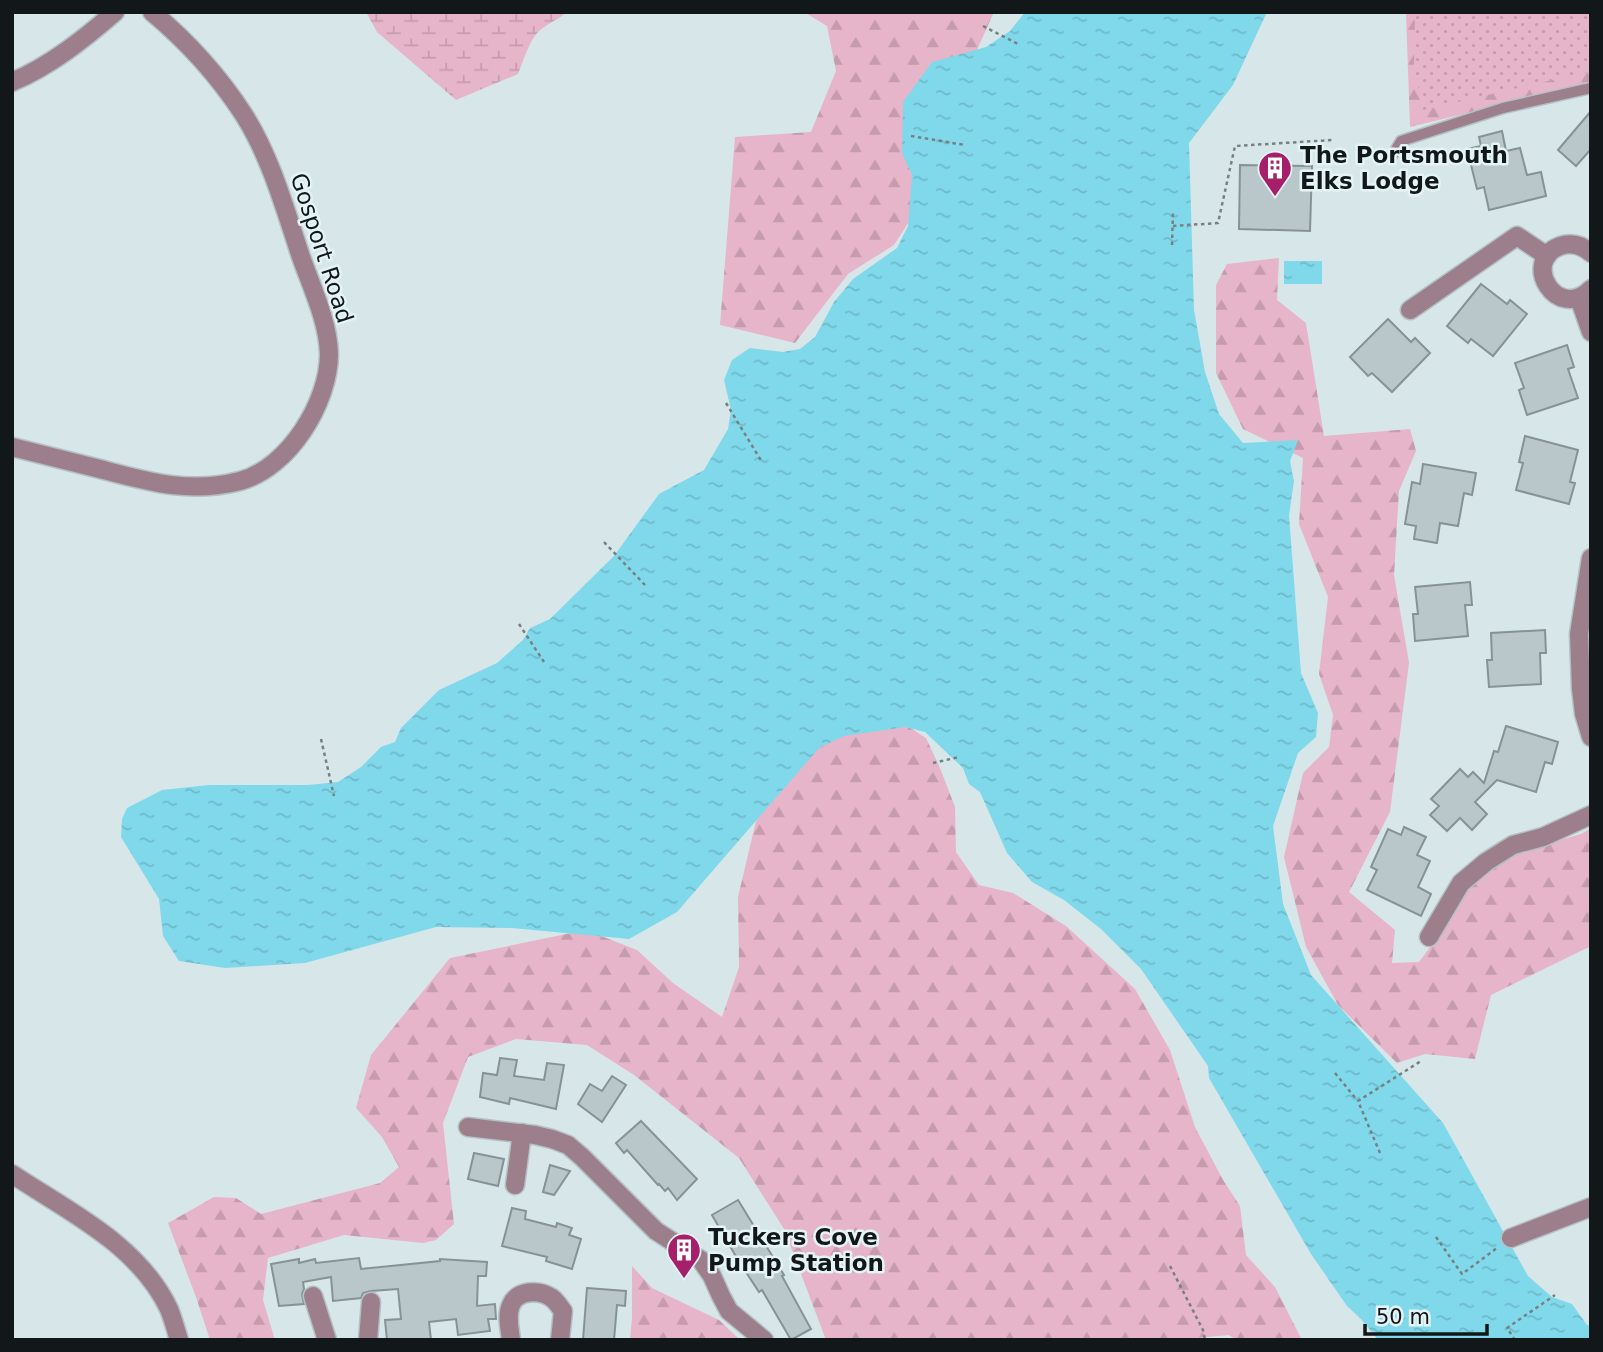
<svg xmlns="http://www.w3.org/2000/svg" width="1603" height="1352" viewBox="0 0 1603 1352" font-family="'DejaVu Sans',sans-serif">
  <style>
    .forest { fill: url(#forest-firs) }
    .wetland { fill: url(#wetland-marsh) }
    .park { fill: url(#park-dots) }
    .water { fill: url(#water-ripples) }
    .building { fill: #b9c7ca; stroke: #859396; stroke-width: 2 }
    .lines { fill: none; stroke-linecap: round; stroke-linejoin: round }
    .service-casing { stroke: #b4c1c4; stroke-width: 13 }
    .minor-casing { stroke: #b4c1c4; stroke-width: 21 }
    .path { stroke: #768183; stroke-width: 2.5; stroke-dasharray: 3.5 3.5; stroke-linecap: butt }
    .service { stroke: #9d7f8b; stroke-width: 10 }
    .minor { stroke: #9d7f8b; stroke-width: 18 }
    .labels { text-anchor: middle; stroke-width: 5; stroke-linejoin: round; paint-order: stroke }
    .poi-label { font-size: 23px; font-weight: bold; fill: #121719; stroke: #e4f3f6; text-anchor: start }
    .street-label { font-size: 23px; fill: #121719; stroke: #e4f3f6 }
  </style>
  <defs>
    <pattern id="forest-firs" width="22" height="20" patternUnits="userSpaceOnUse" patternTransform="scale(1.75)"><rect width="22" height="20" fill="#e7b5ca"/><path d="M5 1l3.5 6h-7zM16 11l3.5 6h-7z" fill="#c59bad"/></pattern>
    <pattern id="wetland-marsh" width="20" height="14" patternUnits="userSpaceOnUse" patternTransform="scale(1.75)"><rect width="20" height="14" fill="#e7b5ca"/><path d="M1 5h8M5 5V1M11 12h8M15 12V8" fill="none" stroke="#c59bad"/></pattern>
    <pattern id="park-dots" width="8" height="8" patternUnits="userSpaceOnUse" patternTransform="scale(1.75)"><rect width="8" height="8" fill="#e7b5ca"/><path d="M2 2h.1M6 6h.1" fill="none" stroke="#c59bad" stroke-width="1.8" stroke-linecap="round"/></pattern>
    <pattern id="water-ripples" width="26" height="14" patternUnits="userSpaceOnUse" patternTransform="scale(1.75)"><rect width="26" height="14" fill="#80d8eb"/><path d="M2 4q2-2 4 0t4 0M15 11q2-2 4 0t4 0" fill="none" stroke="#6eb9c9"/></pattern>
  </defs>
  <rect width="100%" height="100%" fill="#d7e6e9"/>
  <!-- forest -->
  <g class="forest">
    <polygon points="804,12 994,12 968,70 912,217 894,245 848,274 795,343 720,325 735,137 811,132 836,71 827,26"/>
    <polygon points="1297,12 1591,12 1591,83 1410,127 1406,13 1297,14"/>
    <polygon points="1279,258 1277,300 1306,323 1324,436 1410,429 1416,451 1399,491 1394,575 1409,663 1390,812 1349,892 1395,930 1392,963 1419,962 1443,930 1467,887 1516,853 1581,834 1591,828 1591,946 1491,995 1475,1059 1425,1054 1397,1063 1338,1005 1306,947 1284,857 1303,773 1329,747 1333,715 1319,674 1328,597 1299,524 1303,458 1243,429 1216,373 1216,285 1227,264"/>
    <polygon points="895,718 926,738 940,768 955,807 956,852 979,885 1013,893 1066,926 1135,989 1170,1050 1195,1127 1223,1180 1240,1206 1246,1255 1275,1287 1302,1340 1236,1340 1229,1335 1176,1340 826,1340 784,1229 739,1158 634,1075 587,1045 516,1039 468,1057 443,1123 454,1224 436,1240 423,1243 344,1235 268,1258 263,1300 275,1340 210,1340 196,1297 168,1223 214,1197 236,1198 261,1214 380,1183 399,1167 382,1137 356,1108 371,1055 450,958 586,930 637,950 673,983 722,1017 739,967 738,897 756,821 802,749"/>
    <polygon points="632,1266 652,1288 719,1320 740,1340 630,1340 632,1318"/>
  </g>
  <!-- wetland -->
  <path class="wetland" d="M 366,12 L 567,12 C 558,20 546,24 538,32 C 529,41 523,62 518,74 L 456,100 L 377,32 Z"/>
  <!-- park -->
  <polygon class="park" points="1415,12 1591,12 1591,71 1423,110 1414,67"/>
  <!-- water -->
  <g class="water">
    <polygon points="1025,12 1267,12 1233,85 1189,143 1194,310 1205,372 1219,414 1243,443 1298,440 1290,461 1294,481 1289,515 1301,673 1318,713 1316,737 1298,753 1273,826 1283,904 1311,975 1443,1123 1528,1276 1552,1297 1572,1304 1587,1325 1591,1326 1591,1340 1378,1340 1361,1319 1347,1306 1311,1254 1209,1078 1208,1066 1141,969 1101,929 1064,900 1032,882 1007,853 980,792 969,784 963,768 925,732 905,727 844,736 819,748 677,912 629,939 512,928 436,927 305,963 225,968 179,961 163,936 159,899 121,837 122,819 127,808 162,790 209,785 308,785 338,782 361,767 381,747 395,742 401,728 439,690 497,663 523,640 530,628 550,619 614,556 659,494 704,470 728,429 731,410 724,380 732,360 750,348 783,352 800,349 815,337 834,302 853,279 897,248 908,226 912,175 902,153 903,102 932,62 986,47 1010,31"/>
    <rect x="1284" y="261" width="38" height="23"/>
  </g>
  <!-- building -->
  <g class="building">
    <polygon points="1591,111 1591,149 1576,166 1558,150"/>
    <polygon points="1502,131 1506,151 1520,148 1527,175 1541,172 1546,196 1489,210 1484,187 1477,189 1467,149 1481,146 1479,137"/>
    <polygon points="1240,165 1312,166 1310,231 1239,229"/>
    <polygon points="1481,284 1507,304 1510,300 1527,314 1493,356 1471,339 1468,343 1447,326"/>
    <polygon points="1388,319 1411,342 1415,338 1430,353 1392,392 1372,373 1368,376 1350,357"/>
    <polygon points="1567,345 1574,367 1568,369 1578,398 1527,415 1519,390 1524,388 1515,363"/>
    <polygon points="1525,436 1578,450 1570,482 1575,483 1569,504 1516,490 1523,463 1519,462"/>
    <polygon points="1423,464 1476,473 1472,495 1464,493 1458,526 1440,523 1437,543 1414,539 1416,526 1405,524 1412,482 1420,484"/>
    <polygon points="1470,582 1472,605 1465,605 1468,636 1415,641 1413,614 1418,614 1415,587"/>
    <polygon points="1545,630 1546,653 1540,653 1541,684 1489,687 1487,660 1492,660 1491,633"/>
    <polygon points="1506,726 1558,742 1552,764 1545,762 1536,792 1497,780 1475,802 1487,814 1472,830 1460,818 1447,831 1430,815 1439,806 1431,799 1460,769 1468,777 1473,772 1484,783 1494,751 1498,752"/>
    <polygon points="1404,827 1426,837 1417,855 1430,861 1418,887 1431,894 1421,916 1367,890 1377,870 1371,867 1388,829 1401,835"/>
    <polygon points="500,1058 517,1060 514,1076 544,1080 547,1063 564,1065 556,1109 510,1098 509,1104 480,1097 483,1073 497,1075"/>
    <polygon points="612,1076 626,1085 602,1122 578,1104 590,1084 602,1091"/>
    <polygon points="641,1121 697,1179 677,1200 668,1188 665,1191 659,1184 658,1185 627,1150 624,1153 616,1143"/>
    <polygon points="474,1153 504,1159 498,1186 468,1179"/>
    <polygon points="550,1165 570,1171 554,1195 543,1192"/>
    <polygon points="738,1200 784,1275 782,1276 811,1329 791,1340 762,1290 759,1292 738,1260 712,1215"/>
    <polygon points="512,1208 526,1211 525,1219 556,1227 557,1223 572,1228 569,1235 581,1239 572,1269 546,1261 547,1257 502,1246"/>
    <polygon points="359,1258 361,1269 440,1261 440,1259 487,1262 486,1276 478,1276 477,1306 495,1304 496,1319 488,1319 490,1331 458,1335 456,1319 429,1322 431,1340 387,1340 385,1320 401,1319 398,1289 371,1291 363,1293 361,1298 333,1301 331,1277 303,1282 304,1289 302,1294 304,1304 279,1306 271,1264 299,1259 299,1263 315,1259 316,1263"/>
    <polygon points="587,1288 626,1291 625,1306 617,1305 614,1340 583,1340"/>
  </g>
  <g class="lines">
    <!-- service casing -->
    <g class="service-casing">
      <polyline id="service" points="1392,156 1401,141 1503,108 1591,88"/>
    </g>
    <!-- minor casing -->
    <g class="minor-casing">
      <g id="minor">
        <path d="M 12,82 C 50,66 84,39 115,12"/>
        <path d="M 1591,253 C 1582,245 1572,242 1560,246 C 1520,261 1557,323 1591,289"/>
        <polyline points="1579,298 1591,332"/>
        <polyline points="1410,310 1517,236 1547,256"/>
        <path d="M 12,447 C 41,454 71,462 100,469 C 149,482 189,494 240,481 C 289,468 329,402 329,354 C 328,321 312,288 301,257 C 285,209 271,158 244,115 C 218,75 188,42 152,12"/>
        <polyline points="1591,558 1579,634 1581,689 1584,714 1591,737"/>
        <polyline points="1429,937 1461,883 1486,862 1513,845 1543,837 1591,815"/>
        <polyline points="468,1127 535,1135 552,1139 568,1145 582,1157 656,1231 701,1260 712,1276 721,1296 729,1311 764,1340"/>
        <path d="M 12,1174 C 69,1212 138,1244 169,1309 C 173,1319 176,1330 179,1340"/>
        <polyline points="515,1185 522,1133"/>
        <polyline points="1511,1238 1591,1207"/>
        <polyline points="313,1296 327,1340"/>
        <polyline points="368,1340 371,1302"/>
        <path d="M 511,1340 C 510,1329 506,1316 511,1305 C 517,1290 539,1289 552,1298 C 556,1301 560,1307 563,1311 L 560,1340"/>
      </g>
    </g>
    <!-- path -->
    <g class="path">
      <polyline points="983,26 1020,45"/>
      <polyline points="911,136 965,145"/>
      <polyline points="1173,226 1218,223 1235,146 1332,140"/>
      <polyline points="1172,245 1173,211"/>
      <polyline points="726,403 762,462"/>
      <polyline points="604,542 645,585"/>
      <polyline points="519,624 544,662"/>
      <polyline points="321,739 334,796"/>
      <polyline points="933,763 959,757"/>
      <polyline points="1335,1073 1357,1100"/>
      <polyline points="1380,1153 1358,1101 1421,1061"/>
      <polyline points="1436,1237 1462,1274 1497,1248"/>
      <polyline points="1170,1266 1203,1330 1205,1340"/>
      <polyline points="1515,1340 1507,1328 1555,1295"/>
    </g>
    <!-- service -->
    <use href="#service" class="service"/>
    <!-- minor -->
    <use href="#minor" class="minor"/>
  </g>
  <!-- icons -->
  <defs>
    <g id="building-pin" transform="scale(1.75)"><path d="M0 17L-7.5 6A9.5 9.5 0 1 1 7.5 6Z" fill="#a51f6a" stroke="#e4f3f6"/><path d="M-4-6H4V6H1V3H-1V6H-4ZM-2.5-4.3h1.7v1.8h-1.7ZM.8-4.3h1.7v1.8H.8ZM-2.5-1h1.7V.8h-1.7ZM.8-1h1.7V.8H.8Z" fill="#fff"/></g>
  </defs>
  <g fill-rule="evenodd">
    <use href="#building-pin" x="1275" y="168"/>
    <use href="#building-pin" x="684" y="1250"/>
  </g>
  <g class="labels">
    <!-- poi labels -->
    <g class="poi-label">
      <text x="1300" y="163">The Portsmouth<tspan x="1300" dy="26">Elks Lodge</tspan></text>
      <text x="708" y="1245">Tuckers Cove<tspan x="708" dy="26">Pump Station</tspan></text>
    </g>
    <!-- street labels -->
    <g class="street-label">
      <text transform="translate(322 248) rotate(72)" y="8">Gosport Road</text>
    </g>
  </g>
  <!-- border -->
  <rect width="1603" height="1352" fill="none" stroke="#121719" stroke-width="28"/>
  <!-- scale -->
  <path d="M1365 1324v10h122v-10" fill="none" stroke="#121719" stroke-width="3.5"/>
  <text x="1376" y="1324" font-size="21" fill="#121719" stroke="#e4f3f6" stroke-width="5" paint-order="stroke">50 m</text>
</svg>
